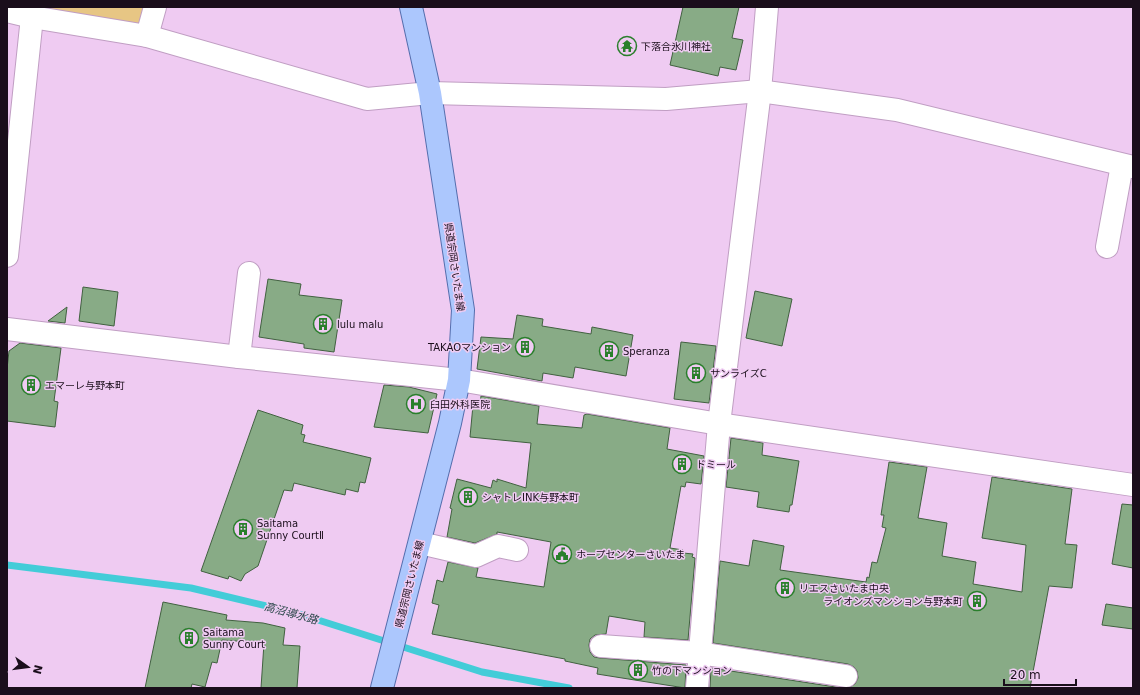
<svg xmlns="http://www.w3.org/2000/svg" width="1140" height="695" viewBox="0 0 1140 695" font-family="'DejaVu Sans','Noto Sans JP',sans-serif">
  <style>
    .green { fill: #e7c684 }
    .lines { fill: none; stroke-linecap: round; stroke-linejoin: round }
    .stream { stroke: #43ccd8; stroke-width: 7 }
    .building { fill: #88ab86; stroke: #416140 }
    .minor-casing { stroke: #c09ec3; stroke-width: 24 }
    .major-casing { stroke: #556ead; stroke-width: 24 }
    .minor { stroke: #fff; stroke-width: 22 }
    .major { stroke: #acc7fd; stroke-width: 22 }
    .labels { text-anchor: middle; stroke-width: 3; stroke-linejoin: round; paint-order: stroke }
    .poi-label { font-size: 10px; fill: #1a0e1b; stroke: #efcbf2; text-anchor: start }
    .street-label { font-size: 10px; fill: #1a0e1b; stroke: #efcbf2 }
    .water-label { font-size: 11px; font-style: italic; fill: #274447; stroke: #efcbf2 }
  </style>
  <rect width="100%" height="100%" fill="#efcbf2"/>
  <!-- green -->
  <polygon class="green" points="35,7 145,7 140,27"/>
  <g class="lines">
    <!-- stream -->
    <polyline class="stream" points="7,565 191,588 296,613 482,672 569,688"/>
  </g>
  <!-- building -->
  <g class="building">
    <polygon points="683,7 739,7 732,38 743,40 736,70 720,67 718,76 670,65"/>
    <polygon points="268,279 301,284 299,295 342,300 334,352 304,348 304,344 259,337"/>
    <polygon points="83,287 118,292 114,326 79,321"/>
    <polygon points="755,291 792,299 782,346 746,338"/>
    <polygon points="67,307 65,323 48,321"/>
    <polygon points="517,315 543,319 542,326 591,334 592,327 633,335 626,376 575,367 573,378 543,373 542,381 477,369 481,337 513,339"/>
    <polygon points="681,342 716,346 709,403 674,399"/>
    <polygon points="20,343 61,348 54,401 58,402 55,427 7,421 7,369 9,351"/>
    <polygon points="384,385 409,387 437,394 428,433 374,427"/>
    <polygon points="481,396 539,406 537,424 582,428 584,415 587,414 670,428 667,449 704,456 701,484 686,482 685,487 681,486 670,548 683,550 683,553 693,554 692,557 695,558 688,640 644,637 645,622 609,616 606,634 595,635 590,639 589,645 590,652 594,657 600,658 686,665 685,688 597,674 598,668 565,661 565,659 432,634 439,605 432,603 437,580 443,582 448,562 478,568 476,577 544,587 551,542 497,532 497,534 475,543 447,537 452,509 450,508 457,479 491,488 493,480 497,482 497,479 526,488 531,443 470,437 473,405 480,405"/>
    <polygon points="258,410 303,425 301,434 305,435 303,442 371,458 365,483 360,482 358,492 346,489 345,495 294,483 292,491 284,490 258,566 245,574 241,581 229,576 228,579 201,571"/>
    <polygon points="731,438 763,443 762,455 799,461 792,505 790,505 789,512 757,507 759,492 726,487"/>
    <polygon points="889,462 927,467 918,518 947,523 942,556 976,562 973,584 1022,592 1026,545 982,538 992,477 1072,489 1065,544 1077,545 1072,588 1049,586 1030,688 848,688 855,684 858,678 857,671 854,667 848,664 713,643 720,561 749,566 753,540 784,546 780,570 866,582 867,577 869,578 872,562 877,563 886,528 882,527 884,515 881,515"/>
    <polygon points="1122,504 1133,505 1133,568 1112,564"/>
    <polygon points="163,602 227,615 226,620 263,623 285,628 283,645 300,646 297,688 261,688 264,643 222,640 217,663 212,662 205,687 192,684 191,688 145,688"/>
    <polygon points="1106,604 1133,608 1133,629 1102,625"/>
    <polygon points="711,668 842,688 710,688"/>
  </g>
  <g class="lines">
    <!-- minor casing -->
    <g class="minor-casing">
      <g id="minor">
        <polyline points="7,11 32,17 147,36 367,99 430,93 666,99 760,91 897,110 1133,167"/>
        <polyline points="147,36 155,7"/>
        <polyline points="1107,247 1122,165"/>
        <polyline points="7,256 32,17"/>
        <polyline points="7,329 239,357 459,380 719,424 1133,485"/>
        <polyline points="239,357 249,273"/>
        <polyline points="420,543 476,556 498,546 517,550"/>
        <polyline points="601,646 699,653 846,676"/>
        <polyline points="697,688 719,424 760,91 767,7"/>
      </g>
    </g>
    <!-- major casing -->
    <g class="major-casing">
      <polyline id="major" points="382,688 450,423 459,380 463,310 430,93 411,7"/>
    </g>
    <!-- minor -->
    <use href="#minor" class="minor"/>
    <!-- major -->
    <use href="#major" class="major"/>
  </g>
  <!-- icons -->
  <defs>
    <g id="temple-ring" transform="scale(1)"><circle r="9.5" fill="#efcbf2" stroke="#2a7f2c" stroke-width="1.5"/><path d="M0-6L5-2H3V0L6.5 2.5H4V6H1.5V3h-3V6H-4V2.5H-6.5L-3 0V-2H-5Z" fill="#2a7f2c"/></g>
    <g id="building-ring" transform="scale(1)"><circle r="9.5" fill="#efcbf2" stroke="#2a7f2c" stroke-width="1.5"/><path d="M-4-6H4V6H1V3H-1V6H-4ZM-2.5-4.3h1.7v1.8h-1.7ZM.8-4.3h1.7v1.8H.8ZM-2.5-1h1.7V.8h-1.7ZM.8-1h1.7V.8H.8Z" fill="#2a7f2c"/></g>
    <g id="hospital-ring" transform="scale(1)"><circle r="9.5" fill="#efcbf2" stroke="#2a7f2c" stroke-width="1.5"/><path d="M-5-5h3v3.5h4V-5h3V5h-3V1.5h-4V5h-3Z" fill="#2a7f2c"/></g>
    <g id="civic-ring" transform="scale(1)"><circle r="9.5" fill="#efcbf2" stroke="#2a7f2c" stroke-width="1.5"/><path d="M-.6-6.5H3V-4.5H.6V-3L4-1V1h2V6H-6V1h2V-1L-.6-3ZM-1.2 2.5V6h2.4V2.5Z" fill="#2a7f2c"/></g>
  </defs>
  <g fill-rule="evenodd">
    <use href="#temple-ring" x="627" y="46"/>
    <use href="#building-ring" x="323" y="324"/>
    <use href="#building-ring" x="525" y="347"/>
    <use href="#building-ring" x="609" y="351"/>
    <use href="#building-ring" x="696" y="373"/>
    <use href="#building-ring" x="31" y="385"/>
    <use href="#hospital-ring" x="416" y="404"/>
    <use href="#building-ring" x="682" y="464"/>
    <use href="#building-ring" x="468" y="497"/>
    <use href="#building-ring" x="243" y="529"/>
    <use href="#civic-ring" x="562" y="554"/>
    <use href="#building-ring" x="785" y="588"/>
    <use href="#building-ring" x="977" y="601"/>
    <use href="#building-ring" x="189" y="638"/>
    <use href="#building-ring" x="638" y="670"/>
  </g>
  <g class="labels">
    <!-- poi labels -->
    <g class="poi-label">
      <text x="641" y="50">下落合氷川神社</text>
      <text x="337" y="328">lulu malu</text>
      <text x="511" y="351" text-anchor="end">TAKAOマンション</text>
      <text x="623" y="355">Speranza</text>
      <text x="710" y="377">サンライズC</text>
      <text x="45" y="389">エマーレ与野本町</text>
      <text x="430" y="408">臼田外科医院</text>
      <text x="696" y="468">ドミール</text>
      <text x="482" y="501">シャトレINK与野本町</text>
      <text x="257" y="527">Saitama<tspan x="257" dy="12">Sunny CourtⅡ</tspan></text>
      <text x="576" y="558">ホープセンターさいたま</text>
      <text x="799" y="592">リエスさいたま中央</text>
      <text x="963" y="605" text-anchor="end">ライオンズマンション与野本町</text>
      <text x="203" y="636">Saitama<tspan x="203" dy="12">Sunny Court</tspan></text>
      <text x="652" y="674">竹の下マンション</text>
    </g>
    <!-- street labels -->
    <g class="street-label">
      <text transform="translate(455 267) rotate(82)" y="4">県道宗岡さいたま線</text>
      <text transform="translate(409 584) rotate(-76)" y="4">県道宗岡さいたま線</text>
    </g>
    <!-- water labels -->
    <g class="water-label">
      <text transform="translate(291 613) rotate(15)" y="4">高沼導水路</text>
    </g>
  </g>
  <!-- border -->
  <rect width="1140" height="695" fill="none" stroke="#1a0e1b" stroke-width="16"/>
  <!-- north arrow -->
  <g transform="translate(28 667) rotate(104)" stroke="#efcbf2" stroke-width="3" paint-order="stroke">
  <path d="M0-3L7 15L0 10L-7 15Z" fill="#1a0e1b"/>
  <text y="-6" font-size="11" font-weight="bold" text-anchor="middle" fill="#1a0e1b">N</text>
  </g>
  <!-- scale -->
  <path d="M1004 679v6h72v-6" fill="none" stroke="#1a0e1b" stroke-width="2"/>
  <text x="1010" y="679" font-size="12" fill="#1a0e1b" stroke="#efcbf2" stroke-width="3" paint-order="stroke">20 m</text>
</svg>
